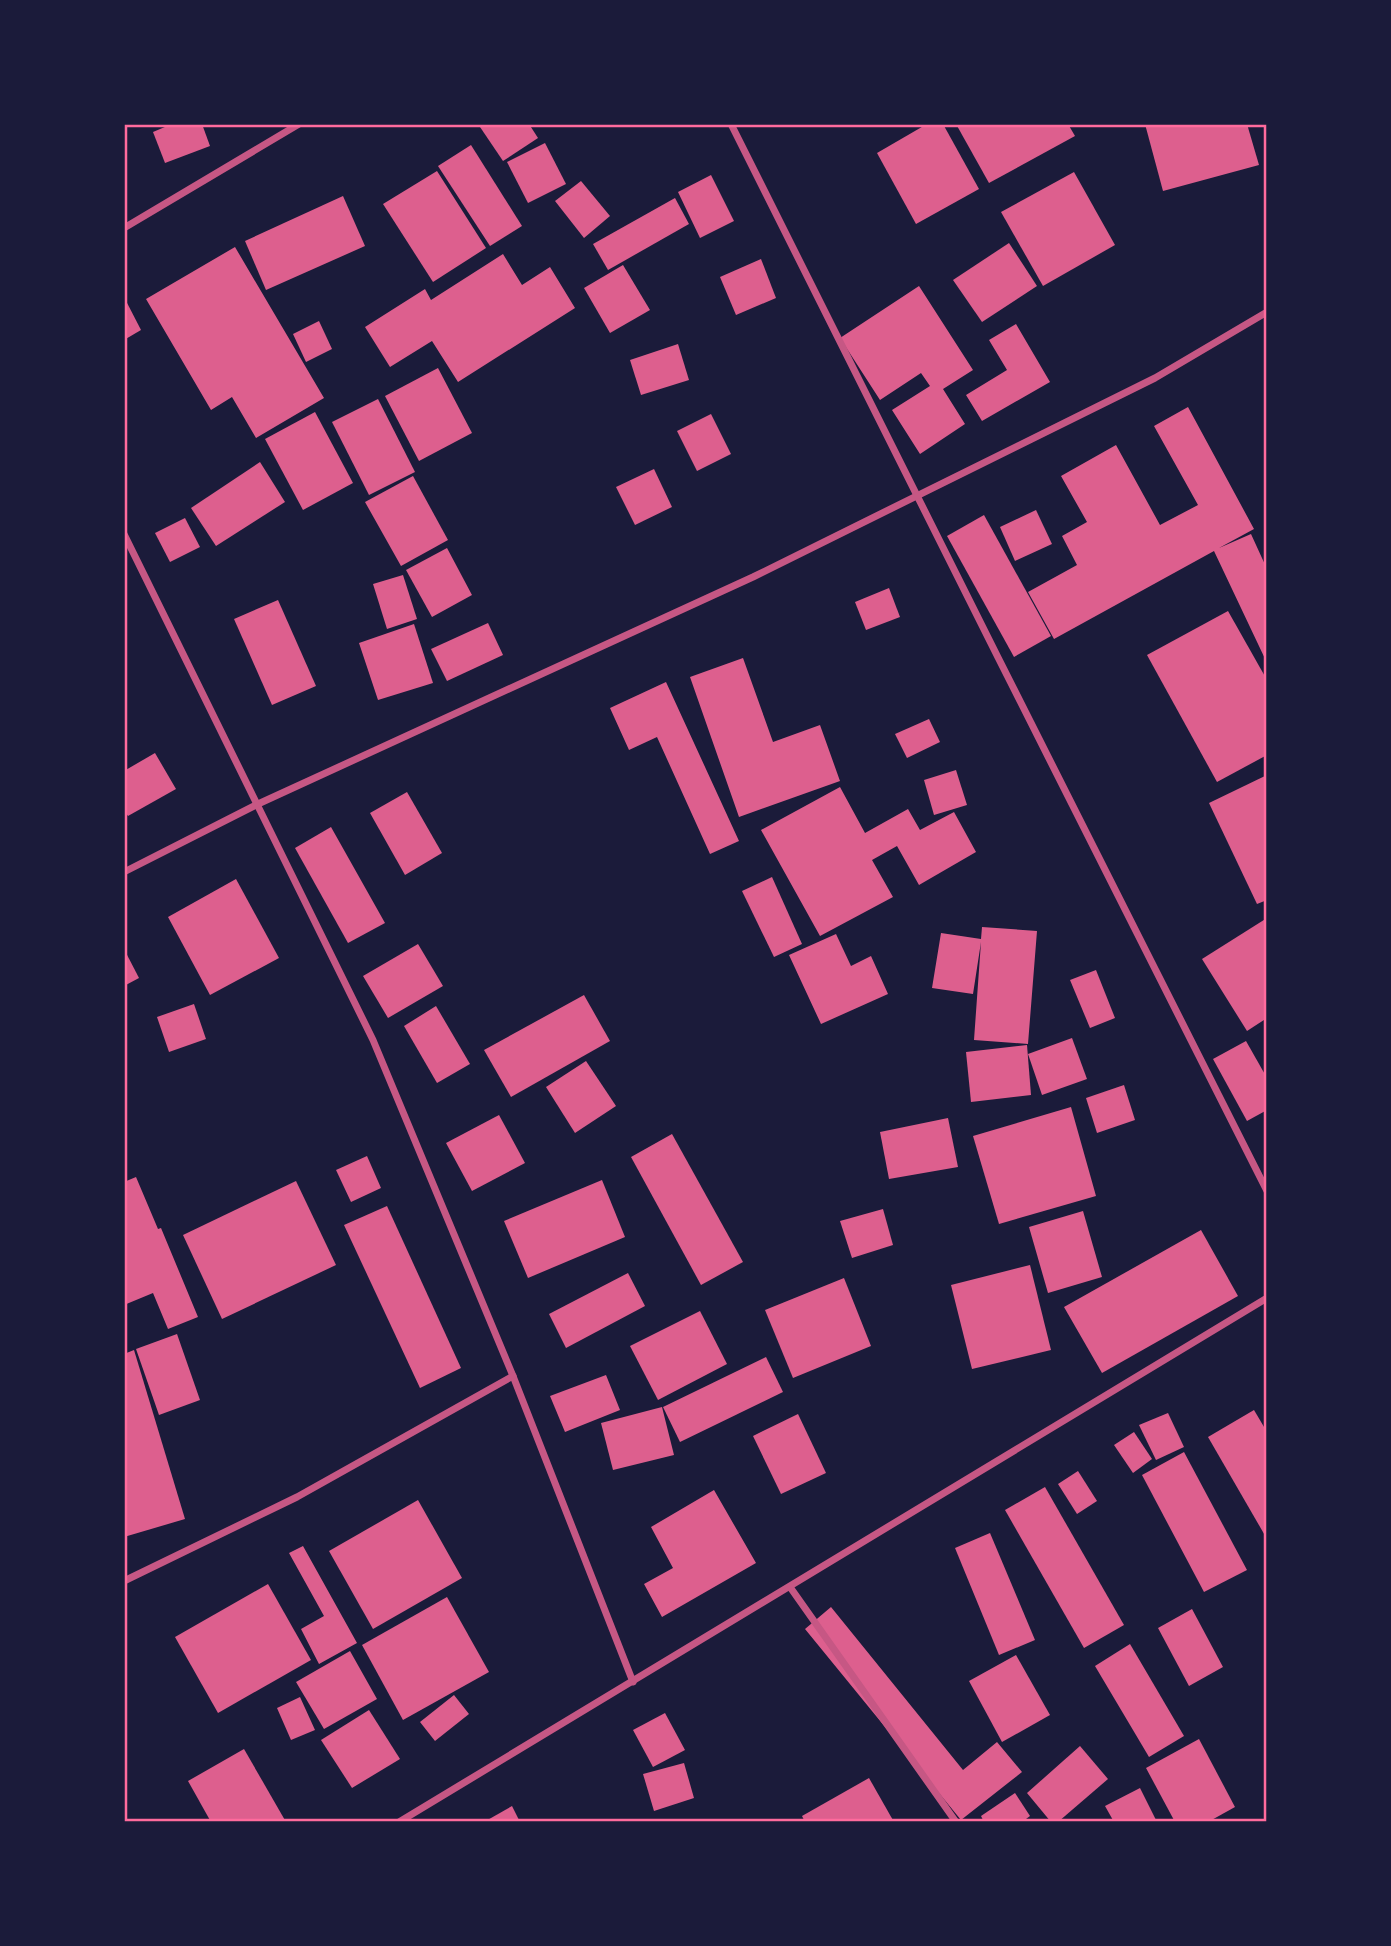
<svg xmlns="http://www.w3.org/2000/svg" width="1391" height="1946" viewBox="0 0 1391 1946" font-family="'Titillium Web',sans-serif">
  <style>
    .building { fill: #dd5f8e }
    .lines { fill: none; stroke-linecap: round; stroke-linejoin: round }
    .minor { stroke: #c65784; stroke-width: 7 }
    .neatline { fill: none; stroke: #ff6b9d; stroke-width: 2.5 }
  </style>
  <rect width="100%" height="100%" fill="#1b1b3a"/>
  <!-- building -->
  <g class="building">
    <polygon points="172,124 202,124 210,146 165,163 153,132"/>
    <polygon points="478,124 529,124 538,138 503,161"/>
    <polygon points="927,124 943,124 979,189 916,224 877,153"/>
    <polygon points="956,124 1068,124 1075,136 989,183"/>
    <polygon points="1145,124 1247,124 1259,165 1163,191"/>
    <polygon points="545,143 566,184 528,203 507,162"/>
    <polygon points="471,145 522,226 490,246 438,166"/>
    <polygon points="437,171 486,248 433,282 383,204"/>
    <polygon points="1074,172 1115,245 1043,286 1001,212"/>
    <polygon points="711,175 734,221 700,238 678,192"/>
    <polygon points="581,181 610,216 584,238 555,201"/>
    <polygon points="343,196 365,246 266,290 245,241"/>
    <polygon points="675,198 689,224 608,270 593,244"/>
    <polygon points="1009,243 1037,286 982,322 953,280"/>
    <polygon points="235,247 324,398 256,438 232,397 211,410 146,299"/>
    <polygon points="503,254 522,285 550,267 575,308 458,382 432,341 390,367 365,327 425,289 431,300"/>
    <polygon points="761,259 776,298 736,315 720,277"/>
    <polygon points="623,265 650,310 610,333 584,288"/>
    <polygon points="919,286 973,370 943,389 965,424 920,454 892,410 930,386 921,373 880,400 840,338"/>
    <polygon points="124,297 141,330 124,340"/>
    <polygon points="319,321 332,349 306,362 293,334"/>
    <polygon points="1016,324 1050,382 982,421 966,395 1007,370 989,340"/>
    <polygon points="678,344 689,380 641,395 630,360"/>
    <polygon points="438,368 472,433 419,461 385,396"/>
    <polygon points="378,399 415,472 369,495 332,422"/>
    <polygon points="1188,407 1254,529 1219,548 1251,534 1267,569 1267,663 1214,551 1054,639 1028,592 1077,565 1062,536 1087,522 1061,476 1116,445 1160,525 1198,505 1154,426"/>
    <polygon points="315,412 353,483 303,510 265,439"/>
    <polygon points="711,414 731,454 697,471 677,431"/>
    <polygon points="260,462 285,502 216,546 191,508"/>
    <polygon points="654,469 672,507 635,525 616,487"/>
    <polygon points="413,476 448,540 401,566 365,502"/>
    <polygon points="1036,510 1052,544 1015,561 1000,527"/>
    <polygon points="984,515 1051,636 1014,657 947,536"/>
    <polygon points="185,518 200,547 170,562 155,533"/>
    <polygon points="447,548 472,595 432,617 406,570"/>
    <polygon points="403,575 417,619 387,629 373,584"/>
    <polygon points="889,588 900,617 866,630 855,602"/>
    <polygon points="278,600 316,686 272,705 234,619"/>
    <polygon points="1228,611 1267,680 1267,755 1217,782 1147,655"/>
    <polygon points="488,623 503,655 447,681 431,649"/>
    <polygon points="414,624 433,683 378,700 359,643"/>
    <polygon points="743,658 773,742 820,725 840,781 739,817 690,677"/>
    <polygon points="666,682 739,841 710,854 657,737 629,750 610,708"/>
    <polygon points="929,719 940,742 907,758 895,734"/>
    <polygon points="155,753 176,789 128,816 124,810 124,771"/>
    <polygon points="956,770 967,805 934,815 924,780"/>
    <polygon points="1267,775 1267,900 1257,904 1209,803"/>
    <polygon points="840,787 865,833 908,809 920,830 954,812 976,852 919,885 897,846 872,860 893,897 820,936 761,830"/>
    <polygon points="407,792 442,853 405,875 370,813"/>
    <polygon points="331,827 385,923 348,943 295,848"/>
    <polygon points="772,877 802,944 774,957 742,891"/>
    <polygon points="236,879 279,958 210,995 168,917"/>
    <polygon points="1267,918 1267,1018 1247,1031 1202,959"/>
    <polygon points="982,927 1037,931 1028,1044 974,1040 981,942 973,994 932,988 941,933 981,939"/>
    <polygon points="836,934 851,966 871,956 888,994 821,1024 789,955"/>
    <polygon points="418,944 443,986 388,1018 363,976"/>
    <polygon points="124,949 139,978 124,986"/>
    <polygon points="1096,970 1115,1018 1090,1028 1070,980"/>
    <polygon points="584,995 610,1041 511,1097 484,1050"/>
    <polygon points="194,1004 206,1039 169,1052 157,1017"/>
    <polygon points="436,1006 470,1064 437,1083 404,1026"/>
    <polygon points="1072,1038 1087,1079 1042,1095 1028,1054"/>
    <polygon points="1246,1041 1267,1078 1267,1110 1247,1121 1213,1059"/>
    <polygon points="1027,1045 1031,1095 971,1102 966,1052"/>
    <polygon points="586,1061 616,1106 575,1133 546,1087"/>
    <polygon points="1124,1085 1135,1120 1097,1133 1086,1098"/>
    <polygon points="1071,1107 1096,1196 999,1224 973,1136"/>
    <polygon points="499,1115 525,1163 472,1191 446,1143"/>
    <polygon points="948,1118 958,1167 889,1179 880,1132"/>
    <polygon points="672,1134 743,1262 701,1285 631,1157"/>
    <polygon points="367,1156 381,1188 351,1202 336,1170"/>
    <polygon points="136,1177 158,1229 161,1228 198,1317 168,1329 153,1293 124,1305 124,1182"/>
    <polygon points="602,1180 625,1237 528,1278 504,1221"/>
    <polygon points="296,1181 336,1265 222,1319 183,1235"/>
    <polygon points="387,1206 461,1368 420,1388 344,1225"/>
    <polygon points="883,1209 893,1245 852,1258 840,1221"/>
    <polygon points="1083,1211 1102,1277 1048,1293 1029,1227"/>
    <polygon points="1201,1230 1238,1296 1102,1373 1064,1307"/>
    <polygon points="1030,1265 1051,1350 972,1369 951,1285"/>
    <polygon points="628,1273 645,1306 566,1348 549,1314"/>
    <polygon points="844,1278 871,1346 793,1378 765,1310"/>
    <polygon points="700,1311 727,1364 658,1400 630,1346"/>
    <polygon points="177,1334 200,1400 159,1415 136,1349"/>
    <polygon points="134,1350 185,1519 124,1537 124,1354"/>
    <polygon points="766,1357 783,1392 680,1442 663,1407"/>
    <polygon points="606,1375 620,1410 565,1432 550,1396"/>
    <polygon points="662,1407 674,1455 613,1470 601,1423"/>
    <polygon points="1254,1410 1267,1432 1267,1539 1208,1437"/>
    <polygon points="1168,1413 1184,1447 1156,1460 1139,1425"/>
    <polygon points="798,1414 826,1473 781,1494 753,1436"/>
    <polygon points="1134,1432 1152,1459 1133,1473 1114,1445"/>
    <polygon points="1184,1452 1247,1570 1204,1592 1142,1475"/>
    <polygon points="1078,1471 1097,1501 1077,1514 1058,1484"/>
    <polygon points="1045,1487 1124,1625 1084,1648 1005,1510"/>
    <polygon points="714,1490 756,1563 662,1617 644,1584 673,1568 651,1527"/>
    <polygon points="418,1500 462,1578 373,1629 329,1551"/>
    <polygon points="990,1533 1035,1640 999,1655 955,1548"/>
    <polygon points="303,1546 357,1643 319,1664 301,1629 324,1616 289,1553"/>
    <polygon points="268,1584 311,1660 218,1713 175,1637"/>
    <polygon points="447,1597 489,1672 403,1720 362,1645"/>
    <polygon points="831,1607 963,1770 997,1742 1022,1772 961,1820 805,1629"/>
    <polygon points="1192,1609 1223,1667 1189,1686 1158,1628"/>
    <polygon points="1130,1644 1184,1736 1149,1757 1095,1666"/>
    <polygon points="350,1651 377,1699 324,1729 296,1682"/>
    <polygon points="1016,1655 1050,1715 1002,1742 969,1681"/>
    <polygon points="454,1695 469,1714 435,1741 420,1722"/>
    <polygon points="300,1697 315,1730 291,1740 277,1708"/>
    <polygon points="369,1710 400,1759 352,1788 321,1740"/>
    <polygon points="665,1713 685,1750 653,1767 633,1730"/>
    <polygon points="1199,1739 1235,1807 1208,1822 1175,1822 1146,1768"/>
    <polygon points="1080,1746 1108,1779 1058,1822 1051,1822 1027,1793"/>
    <polygon points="244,1749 286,1822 211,1822 188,1781"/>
    <polygon points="684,1763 694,1798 654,1811 643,1774"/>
    <polygon points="869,1778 894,1822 805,1822 802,1816"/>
    <polygon points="1140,1788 1157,1822 1114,1822 1105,1806"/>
    <polygon points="1015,1793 1030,1816 1022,1822 984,1822 981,1816"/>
    <polygon points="512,1806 520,1822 484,1822"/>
  </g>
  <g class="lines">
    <!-- minor -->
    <g class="minor">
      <path d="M 731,124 C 910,479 1086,837 1267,1191"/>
      <polyline points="124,228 299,124"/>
      <polyline points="124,534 373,1040 513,1376 633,1682"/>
      <polyline points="124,872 258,804 753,577 1155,378 1267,312"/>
      <polyline points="124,1581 297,1497 513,1376"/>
      <polyline points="790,1587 956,1822"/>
      <polyline points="399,1822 1267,1298"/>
    </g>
  </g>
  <!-- border -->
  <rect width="1391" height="1946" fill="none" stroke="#1b1b3a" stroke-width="252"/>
  <rect x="126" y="126" width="1139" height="1694" class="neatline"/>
</svg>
